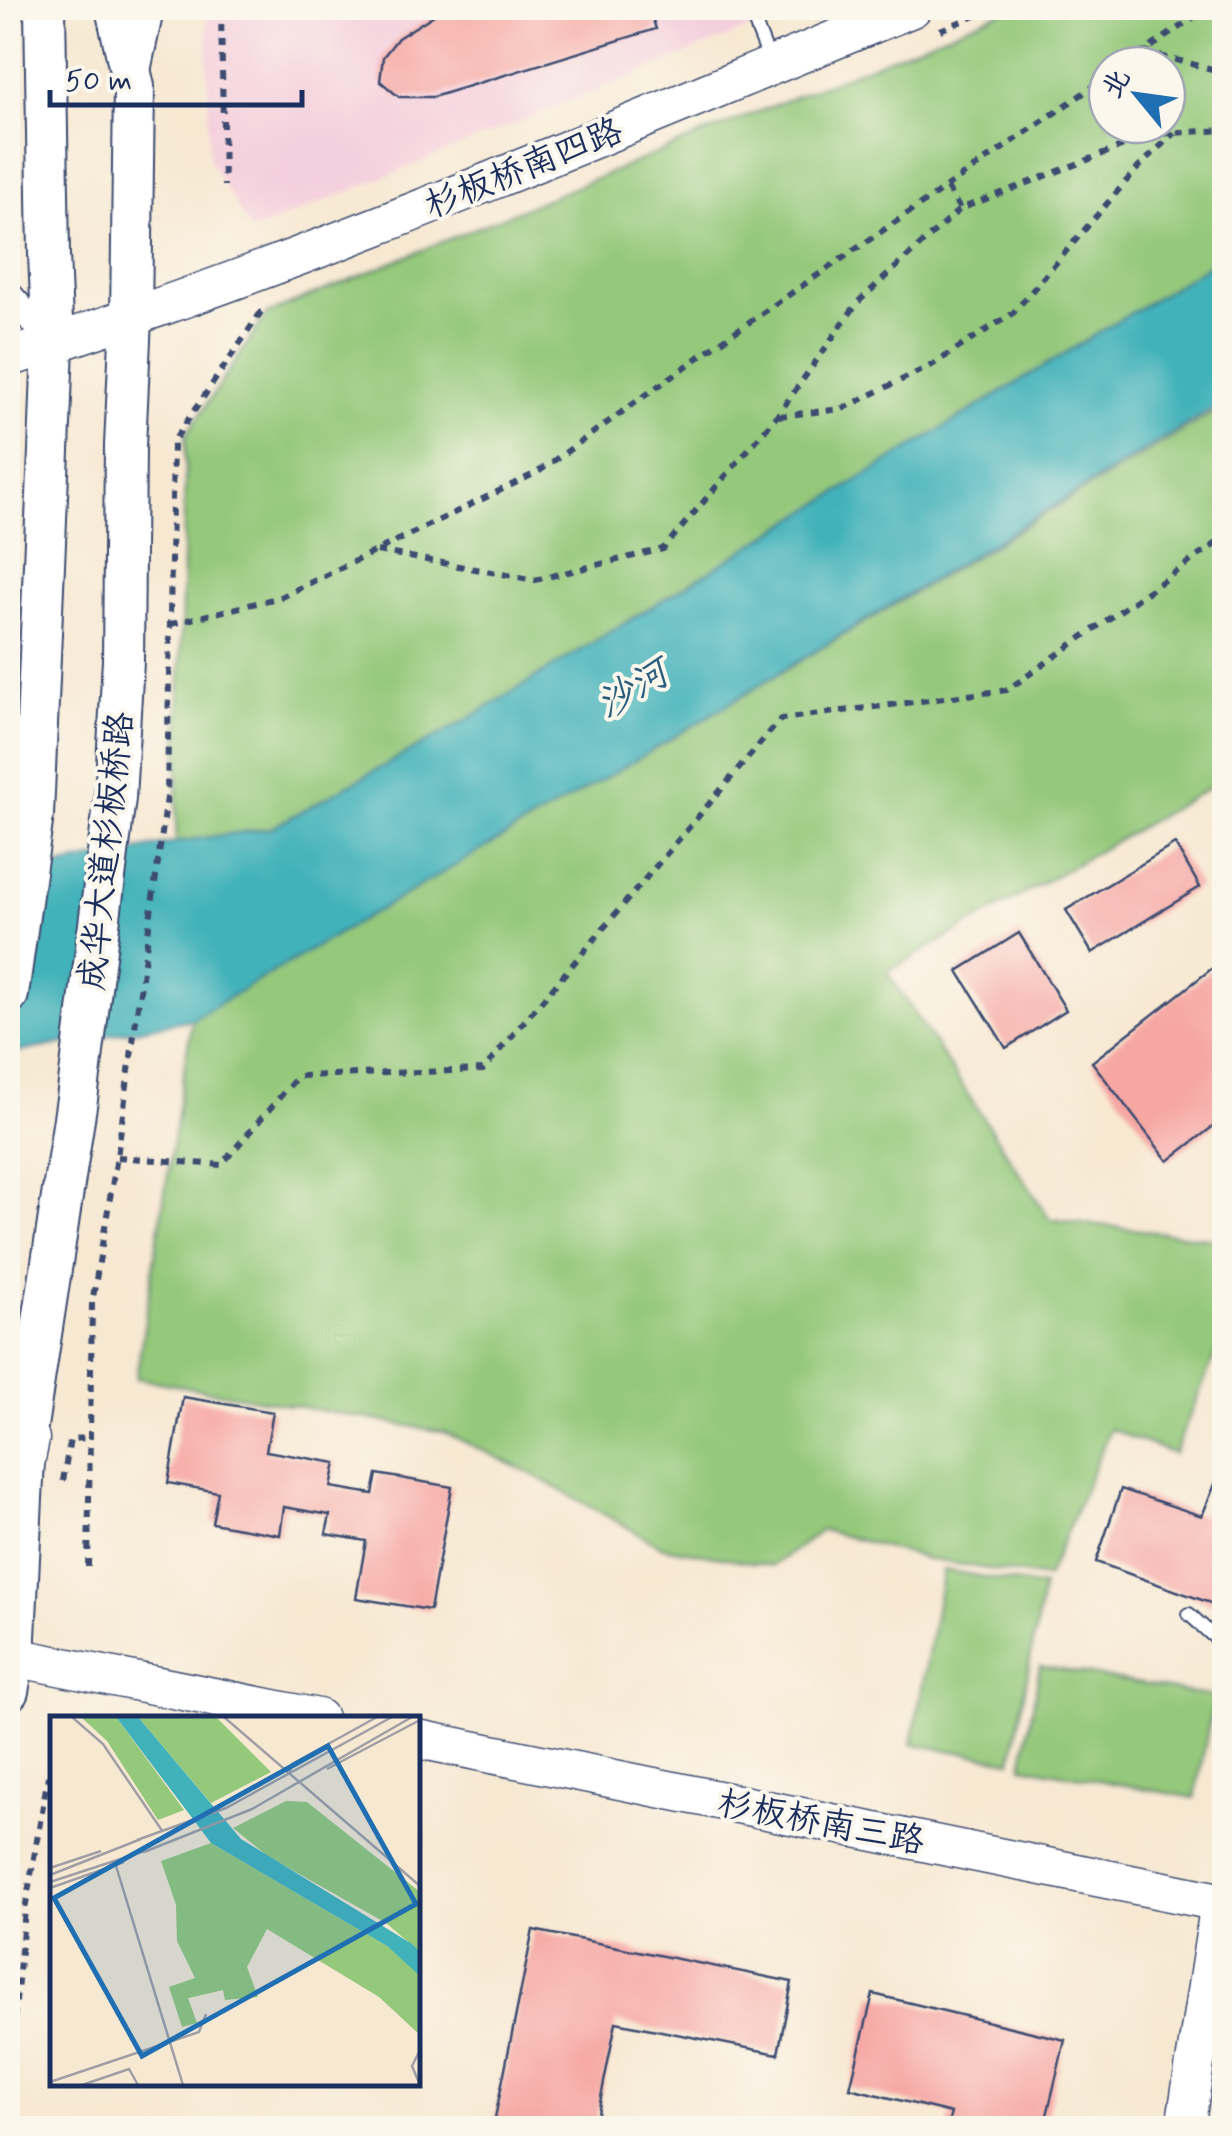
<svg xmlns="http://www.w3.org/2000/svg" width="1232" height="2136" viewBox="0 0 1232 2136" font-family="Mynerve,'LXGW WenKai TC',sans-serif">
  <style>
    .built { fill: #f4cfdd }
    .green { fill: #94c87a; stroke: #587c6c; stroke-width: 2.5; fill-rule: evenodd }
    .water { fill: #42b2ba; stroke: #2e708c; stroke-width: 2.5 }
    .building { fill: #f6a7a4 }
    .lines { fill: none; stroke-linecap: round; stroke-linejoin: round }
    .lane-casing { stroke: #3c4b6f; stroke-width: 16 }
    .street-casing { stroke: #3c4b6f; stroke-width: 29 }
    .secondary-casing { stroke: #3c4b6f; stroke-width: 41 }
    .primary-casing { stroke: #3c4b6f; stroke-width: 44 }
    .highway-casing { stroke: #3c4b6f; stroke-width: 51 }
    .path { stroke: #3c4b6f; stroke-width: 6; stroke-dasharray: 8 8; stroke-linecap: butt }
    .lane { stroke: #fff; stroke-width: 12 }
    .street { stroke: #fff; stroke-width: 25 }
    .secondary { stroke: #fff; stroke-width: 38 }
    .primary { stroke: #fff; stroke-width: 40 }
    .highway { stroke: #fff; stroke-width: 48 }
    .labels { text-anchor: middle; stroke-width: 8; stroke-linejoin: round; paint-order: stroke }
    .street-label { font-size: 35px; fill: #1b2f5e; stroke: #fbf7ec }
    .water-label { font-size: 38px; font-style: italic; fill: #295d7e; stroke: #fbf7ec }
    .inset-road { fill: none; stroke: #9f9ea4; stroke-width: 2.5 }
    .view { fill: #1f6fb2; fill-opacity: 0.15; stroke: #1f6fb2; stroke-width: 5 }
    .inset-edge { fill: none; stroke: #1b2f5e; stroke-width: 5 }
  </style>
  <rect width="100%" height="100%" fill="#fbf7ec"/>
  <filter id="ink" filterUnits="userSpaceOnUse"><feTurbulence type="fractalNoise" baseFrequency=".01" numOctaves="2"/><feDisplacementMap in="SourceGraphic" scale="20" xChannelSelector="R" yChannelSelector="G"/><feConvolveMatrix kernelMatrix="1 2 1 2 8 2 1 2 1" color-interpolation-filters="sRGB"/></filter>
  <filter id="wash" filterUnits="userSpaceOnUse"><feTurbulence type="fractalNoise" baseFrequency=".0048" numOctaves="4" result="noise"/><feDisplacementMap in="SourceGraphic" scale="40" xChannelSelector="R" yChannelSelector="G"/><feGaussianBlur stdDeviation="2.25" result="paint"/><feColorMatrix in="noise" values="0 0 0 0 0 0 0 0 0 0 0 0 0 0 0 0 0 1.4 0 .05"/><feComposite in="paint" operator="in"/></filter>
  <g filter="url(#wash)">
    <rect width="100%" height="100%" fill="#f7e8d2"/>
    <!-- built -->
    <polygon class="built" points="207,8 799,8 251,231 209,160"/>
    <!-- green -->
    <g class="green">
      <path d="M 1010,8 L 1224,8 L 1224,256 L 465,721 L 271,828 L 176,842 L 186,435 L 267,314 ZM 1107,65 L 1167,65 L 1167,125 L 1107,125 Z"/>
      <polygon points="1224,406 1224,779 887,972 1050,1219 1224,1240 1224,1333 1174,1454 1110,1429 1047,1578 932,1560 822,1530 773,1566 663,1547 530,1473 444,1432 136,1378 192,1019 646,754"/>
      <polygon points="943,1570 1043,1587 1012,1761 912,1744"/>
      <polygon points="1040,1666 1214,1697 1195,1798 1022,1766"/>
    </g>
    <!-- water -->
    <polygon class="water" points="1224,256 1224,402 646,754 192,1019 8,1054 8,876 176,842 271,828 465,721"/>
    <g id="blocks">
      <!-- building -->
      <g class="building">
        <polygon points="445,8 649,8 656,29 433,97 399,97 380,81 383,57 398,38"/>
        <polygon points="1175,844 1200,887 1092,953 1066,910"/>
        <polygon points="1019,933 1066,1010 1006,1048 958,971"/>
        <polygon points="1224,959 1224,1118 1168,1161 1092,1062"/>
        <polygon points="183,1397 273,1412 266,1451 336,1463 331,1487 373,1494 377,1474 452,1487 430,1610 356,1598 366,1541 326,1534 330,1515 284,1507 280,1535 212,1523 218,1492 168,1483"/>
        <polygon points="1224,1462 1224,1608 1096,1562 1121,1489 1202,1516"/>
        <polygon points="533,1930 792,1982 778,2054 616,2022 595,2128 493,2128"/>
        <polygon points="873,1994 1065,2040 1044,2128 947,2128 951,2113 850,2088"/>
      </g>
    </g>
  </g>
  <g filter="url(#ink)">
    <use href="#blocks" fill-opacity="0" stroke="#3c4b6f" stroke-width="2.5"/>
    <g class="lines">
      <!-- lane casing -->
      <g class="lane-casing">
        <g id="lane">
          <polyline points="749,8 770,61"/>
          <polyline points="1189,1614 1212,1635 1224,1636"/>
        </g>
      </g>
      <!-- street casing -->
      <g class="street-casing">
        <g id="street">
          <polyline points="137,73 151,8"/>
          <polyline points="8,293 53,344"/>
        </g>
      </g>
      <!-- secondary casing -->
      <g class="secondary-casing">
        <g id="secondary">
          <path d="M 8,358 C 316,260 613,130 912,8"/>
          <polyline points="14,1657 318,1718"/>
          <polyline points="418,1739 1224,1903"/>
          <polyline points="1185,2128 1220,1902"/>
        </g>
      </g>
      <!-- primary casing -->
      <g class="primary-casing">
        <g id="primary">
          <polyline points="8,994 33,815 49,451 53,344 49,255 45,8"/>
          <polyline points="8,1691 14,1657 25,1439 77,1099 115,798 123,661 125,446 131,318 134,87 116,8"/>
        </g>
      </g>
      <!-- highway casing -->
      <g class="highway-casing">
        <polyline id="highway" points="8,1522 25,1439"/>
      </g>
      <!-- path -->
      <g class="path">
        <polyline points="221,8 224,186"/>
        <polyline points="940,30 995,8"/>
        <polyline points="1144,52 1224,72"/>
        <polyline points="1125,65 1207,8"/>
        <polyline points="947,188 960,209"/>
        <polyline points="779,416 842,409 932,365 1013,313 1135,171 1174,133"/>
        <polyline points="377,551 535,580 663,549 777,416 858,302 960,209 1155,134 1224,130"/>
        <polyline points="171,624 281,597 538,472 723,340 1107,77"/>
        <polyline points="117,1157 221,1165 298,1076 483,1070 781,719 1007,690 1224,538"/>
        <polyline points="63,1481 70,1439 90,1438"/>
        <polyline points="88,1567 92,1303 117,1157 167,797 173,442 261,312 268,309"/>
        <polyline points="8,2082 25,1910 48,1776"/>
      </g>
      <!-- lane -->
      <use href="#lane" class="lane"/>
      <!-- street -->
      <use href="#street" class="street"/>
      <!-- secondary -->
      <use href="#secondary" class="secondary"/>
      <!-- primary -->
      <use href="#primary" class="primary"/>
      <!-- highway -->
      <use href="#highway" class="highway"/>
    </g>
  </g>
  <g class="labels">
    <!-- street labels -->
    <g class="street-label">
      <text transform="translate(523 167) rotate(-22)" y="12">杉板桥南四路</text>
      <text transform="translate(105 851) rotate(-84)" y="12">成华大道杉板桥路</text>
      <text transform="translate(821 1821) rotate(11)" y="12">杉板桥南三路</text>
    </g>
    <!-- water labels -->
    <g class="water-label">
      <text transform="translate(632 688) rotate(-31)" y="13">沙河</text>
    </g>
  </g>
  <!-- overview -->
  <g transform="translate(50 1716)">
    <rect width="370" height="370" fill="#f7e8d2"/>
    <path d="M 31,1 L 66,1 L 134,94 L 108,104 L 57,25 ZM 88,1 L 166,1 L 221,56 L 161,87 ZM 236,85 L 257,86 L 370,176 L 370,236 L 336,207 L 219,141 L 183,112 ZM 161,127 L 337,230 L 362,252 L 370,260 L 370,319 L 329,281 L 217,213 L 197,251 L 208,281 L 175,284 L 173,274 L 126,285 L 138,282 L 147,307 L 132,311 L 119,271 L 145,262 L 127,225 L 126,189 L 111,145 Z" fill="#94c87a"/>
    <path d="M 66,1 L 88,1 L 191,123 L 362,228 L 370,236 L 370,260 L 337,230 L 161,127 Z" fill="#42b2ba"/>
    <path class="inset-road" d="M 22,1 L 53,28 L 113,116M 174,1 L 370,170M 277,53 L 370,4M 239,58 L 242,48 L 327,1M 87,124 L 176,92 L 342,1M 94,136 L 202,93 L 362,1M 66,150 L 133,369M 0,152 L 51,135M 0,159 L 91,123M 0,166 L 95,135M 0,172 L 74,146M 0,366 L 149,316 L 156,298M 32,369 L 79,353 L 88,369M 370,369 L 362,350 L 370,334"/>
    <path class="view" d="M 278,30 L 366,188 L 92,340 L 4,182 Z"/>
    <rect width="370" height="370" class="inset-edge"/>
  </g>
  <!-- margin -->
  <rect width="1232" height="2136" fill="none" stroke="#fbf7ec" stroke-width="40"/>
  <!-- north arrow -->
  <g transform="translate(1137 95) rotate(299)"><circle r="48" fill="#fbf7ec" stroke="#a1a7b3" stroke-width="2.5"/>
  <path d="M0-8L18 38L0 25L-18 38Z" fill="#1f6fb2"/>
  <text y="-15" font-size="28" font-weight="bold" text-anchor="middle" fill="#1b2f5e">北</text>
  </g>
  <!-- scale -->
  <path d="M50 90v15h252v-15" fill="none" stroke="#1b2f5e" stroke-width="5"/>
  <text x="65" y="90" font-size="30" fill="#1b2f5e" stroke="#fbf7ec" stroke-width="8" paint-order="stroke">50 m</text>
</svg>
